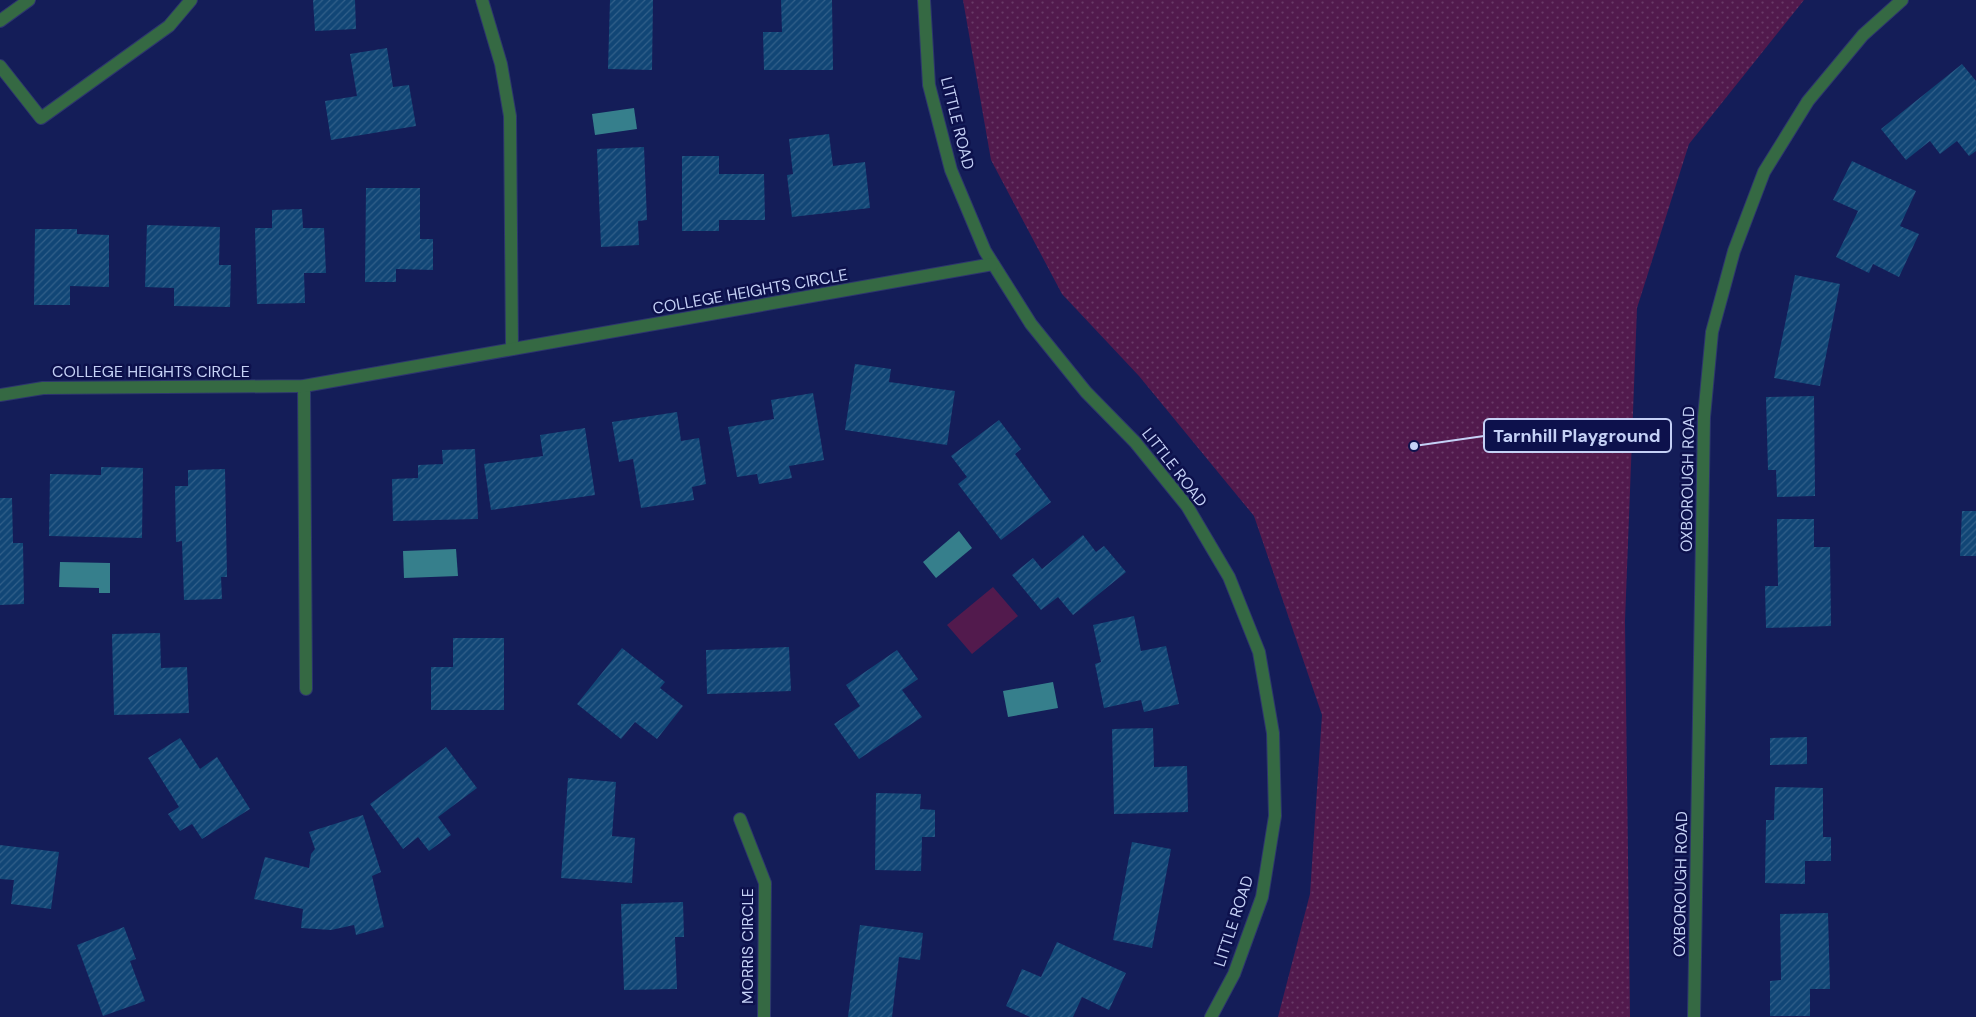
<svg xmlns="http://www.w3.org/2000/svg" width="1976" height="1017" viewBox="0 0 1976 1017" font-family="'DM Sans',sans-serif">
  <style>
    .grass { fill: #521a4d }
    .park { fill: url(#park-dots) }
    .water { fill: #367f8c }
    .building { fill: url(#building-hatch) }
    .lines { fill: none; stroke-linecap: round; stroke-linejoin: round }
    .minor-casing { stroke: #2d366e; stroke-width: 14 }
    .minor { stroke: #356943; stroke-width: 12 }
    .labels { text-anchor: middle; stroke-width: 5; stroke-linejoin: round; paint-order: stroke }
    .street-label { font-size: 16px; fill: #c5d1f6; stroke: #0d114c }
    .leader { fill: none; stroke: #c5d1f6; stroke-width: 2 }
    .callout-dot { fill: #c5d1f6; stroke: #0d114c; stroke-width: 2 }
    .callout { fill: #0d114c; stroke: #c5d1f6; stroke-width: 2 }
    .callout-label { font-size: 18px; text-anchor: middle; font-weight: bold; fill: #c5d1f6 }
  </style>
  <defs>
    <pattern id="park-dots" width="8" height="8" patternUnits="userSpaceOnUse" patternTransform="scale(1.25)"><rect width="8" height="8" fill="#521a4d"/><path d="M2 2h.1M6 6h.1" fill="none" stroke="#693a67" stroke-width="1.8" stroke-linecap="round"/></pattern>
    <pattern id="building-hatch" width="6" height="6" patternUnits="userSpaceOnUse" patternTransform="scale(1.25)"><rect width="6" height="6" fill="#114676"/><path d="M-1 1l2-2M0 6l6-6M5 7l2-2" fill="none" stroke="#32608a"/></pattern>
  </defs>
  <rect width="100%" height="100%" fill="#141d58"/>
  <!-- grass -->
  <polygon class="grass" points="993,587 1018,616 972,654 947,625"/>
  <!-- park -->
  <polygon class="park" points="963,0 1804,0 1689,144 1637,308 1625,621 1630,1017 1278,1017 1310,894 1322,715 1254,516 1139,376 1062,294 991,160"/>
  <!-- water -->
  <g class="water">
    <polygon points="634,108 637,129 595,135 592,114"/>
    <polygon points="959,531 972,548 936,578 923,562"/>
    <polygon points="456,549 458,576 404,578 403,551"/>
    <polygon points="60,562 110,563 110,593 99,593 99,588 59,587"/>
    <polygon points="1053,682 1058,708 1008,717 1003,691"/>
  </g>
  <!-- building -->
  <g class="building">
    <polygon points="313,0 355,0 356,29 315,31"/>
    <polygon points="610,0 653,0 652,70 608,69"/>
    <polygon points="781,0 832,0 833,70 764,70 763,32 782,32"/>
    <polygon points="387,48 393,87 409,85 416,126 331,140 325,101 357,96 350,54"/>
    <polygon points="1962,64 1976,81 1976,151 1969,156 1957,141 1940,154 1930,141 1906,160 1881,129"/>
    <polygon points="829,134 833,166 865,162 870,208 792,217 787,175 793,174 789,139"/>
    <polygon points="644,147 647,220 638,221 639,245 601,247 597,149"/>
    <polygon points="682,156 719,156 719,174 764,174 765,220 719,220 719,231 682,231"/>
    <polygon points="1852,161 1916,191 1900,226 1919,234 1899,277 1873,264 1869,273 1836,257 1858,211 1833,200"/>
    <polygon points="366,188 420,188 420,239 433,239 433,270 396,269 396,282 365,282"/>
    <polygon points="302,209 303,228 324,228 326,273 304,273 305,303 257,304 255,228 272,228 272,210"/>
    <polygon points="147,225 220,227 219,265 231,265 230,307 174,306 174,288 145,287"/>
    <polygon points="35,229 77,229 77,234 109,235 109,287 70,286 70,305 34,305"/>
    <polygon points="1795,275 1840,284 1820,386 1774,378"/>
    <polygon points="855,364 891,369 889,382 955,391 947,445 845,430"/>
    <polygon points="813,393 824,460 789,466 792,478 759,484 757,474 737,477 728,427 774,419 771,400"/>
    <polygon points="1814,396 1815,496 1777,497 1776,470 1768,470 1766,397"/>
    <polygon points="677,412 681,441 699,438 706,484 692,487 694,500 641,508 633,459 619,462 612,422"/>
    <polygon points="999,420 1021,449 1015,454 1051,502 1001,540 958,484 967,477 951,456"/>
    <polygon points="585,428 595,495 491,510 484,464 543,456 540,435"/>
    <polygon points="475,449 478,519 393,521 392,479 418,478 418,465 443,464 442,450"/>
    <polygon points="101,467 143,468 142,538 49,536 50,474 101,475"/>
    <polygon points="225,469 227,577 221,577 222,599 184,600 182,541 176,542 175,486 188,486 188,470"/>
    <polygon points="0,498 12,498 13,543 23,543 24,604 0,605"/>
    <polygon points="1962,511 1976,511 1976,556 1960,556"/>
    <polygon points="1777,519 1814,519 1814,547 1830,547 1831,626 1766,628 1765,586 1778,586"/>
    <polygon points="1083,535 1096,552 1104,546 1126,572 1073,615 1058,597 1041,610 1012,575 1033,558 1042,569"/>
    <polygon points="1134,616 1141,651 1166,646 1179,704 1144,712 1141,700 1104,708 1095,664 1101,662 1093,625"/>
    <polygon points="160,633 161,668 187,667 189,713 114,715 112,634"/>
    <polygon points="453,638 504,638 504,710 431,710 431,667 453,667"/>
    <polygon points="789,647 791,691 707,694 706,650"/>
    <polygon points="622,648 665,682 660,688 683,706 657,739 635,722 621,739 577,704"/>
    <polygon points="897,650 918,679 902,690 922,717 859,759 834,724 860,706 846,685"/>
    <polygon points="1153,728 1154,767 1187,766 1188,812 1114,814 1112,729"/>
    <polygon points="1807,737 1807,764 1770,765 1770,738"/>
    <polygon points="180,738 200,769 217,757 250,809 202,839 192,824 180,831 168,814 179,807 148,758"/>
    <polygon points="446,747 477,788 438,817 451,835 429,851 418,837 403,849 370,804"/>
    <polygon points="568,778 616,782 612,836 635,838 632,883 561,878"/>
    <polygon points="1775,787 1823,788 1823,837 1831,837 1831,861 1805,861 1805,884 1765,883 1766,820 1774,820"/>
    <polygon points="876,793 921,794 920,809 935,810 935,837 922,837 921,871 875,870"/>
    <polygon points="363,815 381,872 372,876 384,927 356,935 354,925 331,930 301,928 303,909 254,899 265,857 309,868 311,854 315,849 309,832"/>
    <polygon points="1132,842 1171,849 1152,948 1113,940"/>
    <polygon points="0,845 59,852 51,909 11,904 14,880 0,879"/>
    <polygon points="683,902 684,937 675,937 677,989 624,990 621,904"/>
    <polygon points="1828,913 1830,989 1810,989 1810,1016 1770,1016 1770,981 1781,980 1780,914"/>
    <polygon points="860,925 923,933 920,960 899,957 892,1017 848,1017"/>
    <polygon points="124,927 136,959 130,961 145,1001 103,1016 77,945"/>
    <polygon points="1057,942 1126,973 1109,1010 1082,997 1073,1017 1030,1017 1006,1006 1022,969 1041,977"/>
  </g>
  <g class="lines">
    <!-- minor casing -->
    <g class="minor-casing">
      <g id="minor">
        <polyline points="482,0 501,64 510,116 512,349"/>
        <polyline points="924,0 929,85 951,170 985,251 1031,324 1086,392 1135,442 1187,506 1229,577 1259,652 1273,733 1275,816 1262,897 1234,974 1211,1017"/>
        <polyline points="0,21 29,0"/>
        <polyline points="0,66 41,118 169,26 191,0"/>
        <polyline points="304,386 306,689"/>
        <polyline points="0,395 43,388 304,386 993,264"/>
        <polyline points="740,819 765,883 764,1017"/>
        <polyline points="1694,1017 1704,417 1712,332 1734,251 1764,172 1808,101 1863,35 1902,0"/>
      </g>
    </g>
    <!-- minor -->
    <use href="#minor" class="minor"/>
  </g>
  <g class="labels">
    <!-- street labels -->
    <g class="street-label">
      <text transform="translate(958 123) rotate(76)" y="6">LITTLE ROAD</text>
      <text transform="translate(750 291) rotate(-10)" y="6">COLLEGE HEIGHTS CIRCLE</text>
      <text x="151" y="377">COLLEGE HEIGHTS CIRCLE</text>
      <text transform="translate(1175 467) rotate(52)" y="6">LITTLE ROAD</text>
      <text transform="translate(1687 479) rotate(-89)" y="6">OXBOROUGH ROAD</text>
      <text transform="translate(1680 884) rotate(-89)" y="6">OXBOROUGH ROAD</text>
      <text transform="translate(1233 921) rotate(-72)" y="6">LITTLE ROAD</text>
      <text transform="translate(747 946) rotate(-90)" y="6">MORRIS CIRCLE</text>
    </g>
  </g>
  <!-- callouts -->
  <path class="leader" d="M1414 446L1484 436"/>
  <circle class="callout-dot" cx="1414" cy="446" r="5"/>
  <rect class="callout" x="1484" y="419" width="187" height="33" rx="5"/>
  <g class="callout-label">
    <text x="1577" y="442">Tarnhill Playground</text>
  </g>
</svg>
